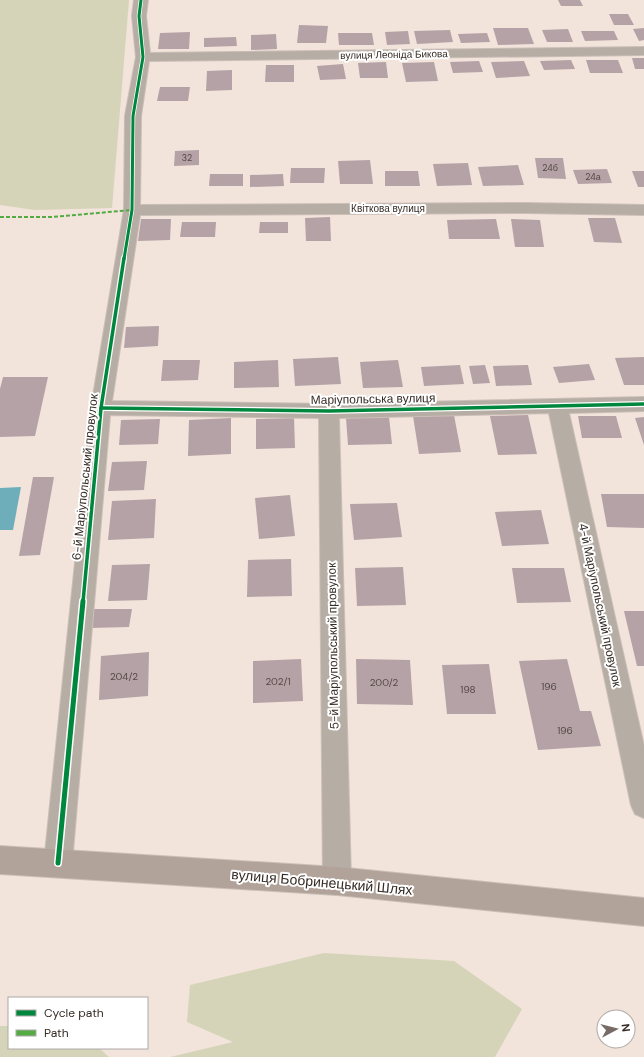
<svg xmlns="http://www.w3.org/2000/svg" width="644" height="1057" viewBox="0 0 644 1057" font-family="'DM Sans',sans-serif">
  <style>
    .green { fill: #d5d4b8 }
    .water { fill: #6eaeba }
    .building { fill: #b4a2a6 }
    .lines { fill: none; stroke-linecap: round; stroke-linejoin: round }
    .minor-casing { stroke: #cbbfb8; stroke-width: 2 }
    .major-casing { stroke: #cbbfb8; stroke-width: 2 }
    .minor { fill: #b6ada5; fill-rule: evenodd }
    .major { fill: #b1a39a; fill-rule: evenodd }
    .quiet { stroke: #54ab44; stroke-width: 2; stroke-dasharray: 4 2; stroke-linecap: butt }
    .cycleway-far2-casing { stroke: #fff; stroke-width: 4.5 }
    .cycleway-far1-casing { stroke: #fff; stroke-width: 6 }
    .cycleway-casing { stroke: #fff; stroke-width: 8 }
    .cycleway-far2 { stroke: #00873e; stroke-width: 3 }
    .cycleway-far1 { stroke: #00873e; stroke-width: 3.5 }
    .cycleway { stroke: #00873e; stroke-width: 5 }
    .labels { text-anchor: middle; stroke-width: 4; stroke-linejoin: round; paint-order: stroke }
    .far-number-label { font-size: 9px; fill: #554945 }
    .far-street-label { font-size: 10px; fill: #352b25; stroke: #fff }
    .number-label { font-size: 10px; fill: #554945 }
    .street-label { font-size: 12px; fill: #352b25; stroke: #fff }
    .near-street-label { font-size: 14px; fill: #352b25; stroke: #fff }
  </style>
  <rect width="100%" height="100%" fill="#f2e3db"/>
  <!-- green -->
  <g class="green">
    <polygon points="0,0 129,0 112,208 35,210 0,205"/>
    <polygon points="324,953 454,961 522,1009 495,1057 170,1057 233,1042 187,1022 190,985"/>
    <polygon points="0,1026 9,1026 9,1048 99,1048 109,1057 0,1057"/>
  </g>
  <!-- water -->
  <polygon class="water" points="21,487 13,530 0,530 0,488"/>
  <!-- building -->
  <g class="building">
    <polygon points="558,0 580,0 583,6 561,6"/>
    <polygon points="609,14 628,14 634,25 614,25"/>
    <polygon points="299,25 328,26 326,43 297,43"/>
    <polygon points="493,28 528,28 534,44 498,45"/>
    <polygon points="644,28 644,40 639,41 633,29"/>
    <polygon points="568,29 573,42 547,42 542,30"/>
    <polygon points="450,30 453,42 417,44 414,31"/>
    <polygon points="408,31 410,44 387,45 385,32"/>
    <polygon points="581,31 614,31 618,40 585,41"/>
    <polygon points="190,32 189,49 158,49 160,33"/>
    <polygon points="338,33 372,33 374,45 339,45"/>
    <polygon points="487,33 490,42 461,43 458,34"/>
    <polygon points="276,34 277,49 251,50 251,35"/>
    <polygon points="236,37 237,46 204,47 204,38"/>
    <polygon points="632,58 644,58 644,69 635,69"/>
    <polygon points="571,60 575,69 544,70 540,61"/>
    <polygon points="586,60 618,60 623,73 590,73"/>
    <polygon points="479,61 483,72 453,73 450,62"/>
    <polygon points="524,61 530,76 496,78 491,62"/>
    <polygon points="386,62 388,78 360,78 358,63"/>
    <polygon points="434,62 438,81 406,82 402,63"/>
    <polygon points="343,64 346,79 320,80 317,66"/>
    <polygon points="266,65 294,65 294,82 265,82"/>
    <polygon points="232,70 232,90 206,91 207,71"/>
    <polygon points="160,87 190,87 188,101 157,101"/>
    <polygon points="199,150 199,165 174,166 175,151"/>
    <polygon points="535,158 563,158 566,179 538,178"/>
    <polygon points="370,160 373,184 340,184 338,161"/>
    <polygon points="468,163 472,185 437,186 433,164"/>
    <polygon points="518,165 524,185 483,186 478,167"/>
    <polygon points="291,168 325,168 324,183 290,183"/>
    <polygon points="607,169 612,183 578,184 573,170"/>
    <polygon points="385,171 418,171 420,186 385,186"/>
    <polygon points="632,171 644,171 644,187 638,187"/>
    <polygon points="210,174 243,174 243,186 209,186"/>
    <polygon points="283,174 284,186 250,187 250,175"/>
    <polygon points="330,217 331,241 306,241 305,218"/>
    <polygon points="588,218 615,218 622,243 594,242"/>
    <polygon points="141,219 171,219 170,240 138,241"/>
    <polygon points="496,219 500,239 449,239 447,220"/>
    <polygon points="511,219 540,220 544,247 515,247"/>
    <polygon points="182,222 216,222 215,237 180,237"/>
    <polygon points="260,222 288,222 288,233 259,233"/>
    <polygon points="159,326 158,346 124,348 126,327"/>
    <polygon points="338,357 341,384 295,386 293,359"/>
    <polygon points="644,357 644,385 624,385 615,358"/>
    <polygon points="163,360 200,360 198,380 161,381"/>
    <polygon points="278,360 279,387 234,388 234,362"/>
    <polygon points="398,360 403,387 363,388 360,362"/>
    <polygon points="589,364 595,380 559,383 553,367"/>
    <polygon points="460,365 464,384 424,386 421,367"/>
    <polygon points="485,365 490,383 473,384 469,366"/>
    <polygon points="528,365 532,385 496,386 493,366"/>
    <polygon points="3,377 48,377 35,436 0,437 0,389"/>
    <polygon points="454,415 461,452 419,454 413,416"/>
    <polygon points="528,415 537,454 498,455 490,416"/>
    <polygon points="578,416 616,416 622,438 582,438"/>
    <polygon points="389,417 392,444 348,445 346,418"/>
    <polygon points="644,417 644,445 635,418"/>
    <polygon points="231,418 231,454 188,456 189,420"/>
    <polygon points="294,418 295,448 256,449 256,419"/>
    <polygon points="160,419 158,444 119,445 121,420"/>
    <polygon points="147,461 144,490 108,491 112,462"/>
    <polygon points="33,477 54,477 40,555 19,556"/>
    <polygon points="601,494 644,494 644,528 607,527"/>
    <polygon points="290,495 295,536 259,539 255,498"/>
    <polygon points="156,499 154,538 108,540 112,501"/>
    <polygon points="397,503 402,537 354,540 350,504"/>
    <polygon points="541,510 549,544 502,546 495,512"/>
    <polygon points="291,559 292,596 247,597 248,560"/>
    <polygon points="150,564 147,600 108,601 112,565"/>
    <polygon points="403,567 406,605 357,606 355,568"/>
    <polygon points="512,568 564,568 571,602 517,603"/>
    <polygon points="93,609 132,609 129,627 90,628"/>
    <polygon points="624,611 644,611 644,666 637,666"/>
    <polygon points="149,652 148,696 99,700 101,656"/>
    <polygon points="301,659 303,701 253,703 253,661"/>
    <polygon points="356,659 410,660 413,705 357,704"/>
    <polygon points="567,659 580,711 591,711 601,746 538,750 519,661"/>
    <polygon points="489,664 496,714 447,714 442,665"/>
  </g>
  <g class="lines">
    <!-- minor casing -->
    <g class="minor-casing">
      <polygon id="minor" points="134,0 148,0 146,16 150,53 644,47 644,55 149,61 141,116 140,205 526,203 644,205 644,215 526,213 140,215 112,401 329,404 644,397 644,411 569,413 644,746 644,818 635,814 631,805 549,413 339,418 351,881 347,891 337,895 327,891 323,881 319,418 110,415 72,863 68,873 58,877 48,873 44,863 91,408 124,210 125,116 136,57 132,16"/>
    </g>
    <!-- major casing -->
    <g class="major-casing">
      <polygon id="major" points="0,846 337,867 644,898 644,926 337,895 0,874"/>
    </g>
    <!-- minor -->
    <use href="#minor" class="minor"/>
    <!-- major -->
    <use href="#major" class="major"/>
    <!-- quiet -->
    <polyline class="quiet" points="0,217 52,217 132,210"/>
    <!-- cycleway-far2 casing -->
    <g class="cycleway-far2-casing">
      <polyline id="cycleway-far2" points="124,259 132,210 133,116 143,57 139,16 141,0"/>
    </g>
    <!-- cycleway-far1 casing -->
    <g class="cycleway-far1-casing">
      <g id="cycleway-far1">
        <polyline points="101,408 329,411 644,404"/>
        <polyline points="83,602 101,408 124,258"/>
      </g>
    </g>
    <!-- cycleway casing -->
    <g class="cycleway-casing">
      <polyline id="cycleway" points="58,863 83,601"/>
    </g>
    <!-- cycleway-far2 -->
    <use href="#cycleway-far2" class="cycleway-far2"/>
    <!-- cycleway-far1 -->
    <use href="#cycleway-far1" class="cycleway-far1"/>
    <!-- cycleway -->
    <use href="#cycleway" class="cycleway"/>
  </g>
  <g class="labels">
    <!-- far-number labels -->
    <g class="far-number-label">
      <text x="187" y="161">32</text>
      <text x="550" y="171">24б</text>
      <text x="593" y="180">24а</text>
    </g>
    <!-- far-street labels -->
    <g class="far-street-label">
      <text transform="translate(394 54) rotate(-1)" y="4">вулиця Леоніда Бикова</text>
      <text x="388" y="212">Квіткова вулиця</text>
    </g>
    <!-- number labels -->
    <g class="number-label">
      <text x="124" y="680">204/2</text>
      <text x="278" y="685">202/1</text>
      <text x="384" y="686">200/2</text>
      <text x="549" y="690">196</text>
      <text x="468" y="693">198</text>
      <text x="565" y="734">196</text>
    </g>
    <!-- street labels -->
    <g class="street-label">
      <text transform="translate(373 399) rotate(-1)" y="4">Маріупольська вулиця</text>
      <text transform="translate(85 477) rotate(-84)" y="4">6-й Маріупольський провулок</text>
      <text transform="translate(600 605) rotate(78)" y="4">4-й Маріупольський провулок</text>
      <text transform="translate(333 646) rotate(-91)" y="4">5-й Маріупольський провулок</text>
    </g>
    <!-- near-street labels -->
    <g class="near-street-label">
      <text transform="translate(322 882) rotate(5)" y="5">вулиця Бобринецький Шлях</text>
    </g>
  </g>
  <!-- legend -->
  <rect x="8" y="997" width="140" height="52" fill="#ffffff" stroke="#aeaaa8"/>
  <rect x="16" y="1010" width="20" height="6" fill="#00873e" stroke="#aeaaa8"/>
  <text x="44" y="1017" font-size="12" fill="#352b25">Cycle path</text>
  <rect x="16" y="1030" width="20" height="6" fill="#54ab44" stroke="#aeaaa8"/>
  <text x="44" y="1037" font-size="12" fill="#352b25">Path</text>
  <!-- north arrow -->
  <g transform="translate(616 1029) rotate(83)"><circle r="19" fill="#ffffff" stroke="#aeaaa8"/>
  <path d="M0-3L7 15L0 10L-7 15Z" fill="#776b65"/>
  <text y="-6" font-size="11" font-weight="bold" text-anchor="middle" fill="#352b25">N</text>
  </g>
</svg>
